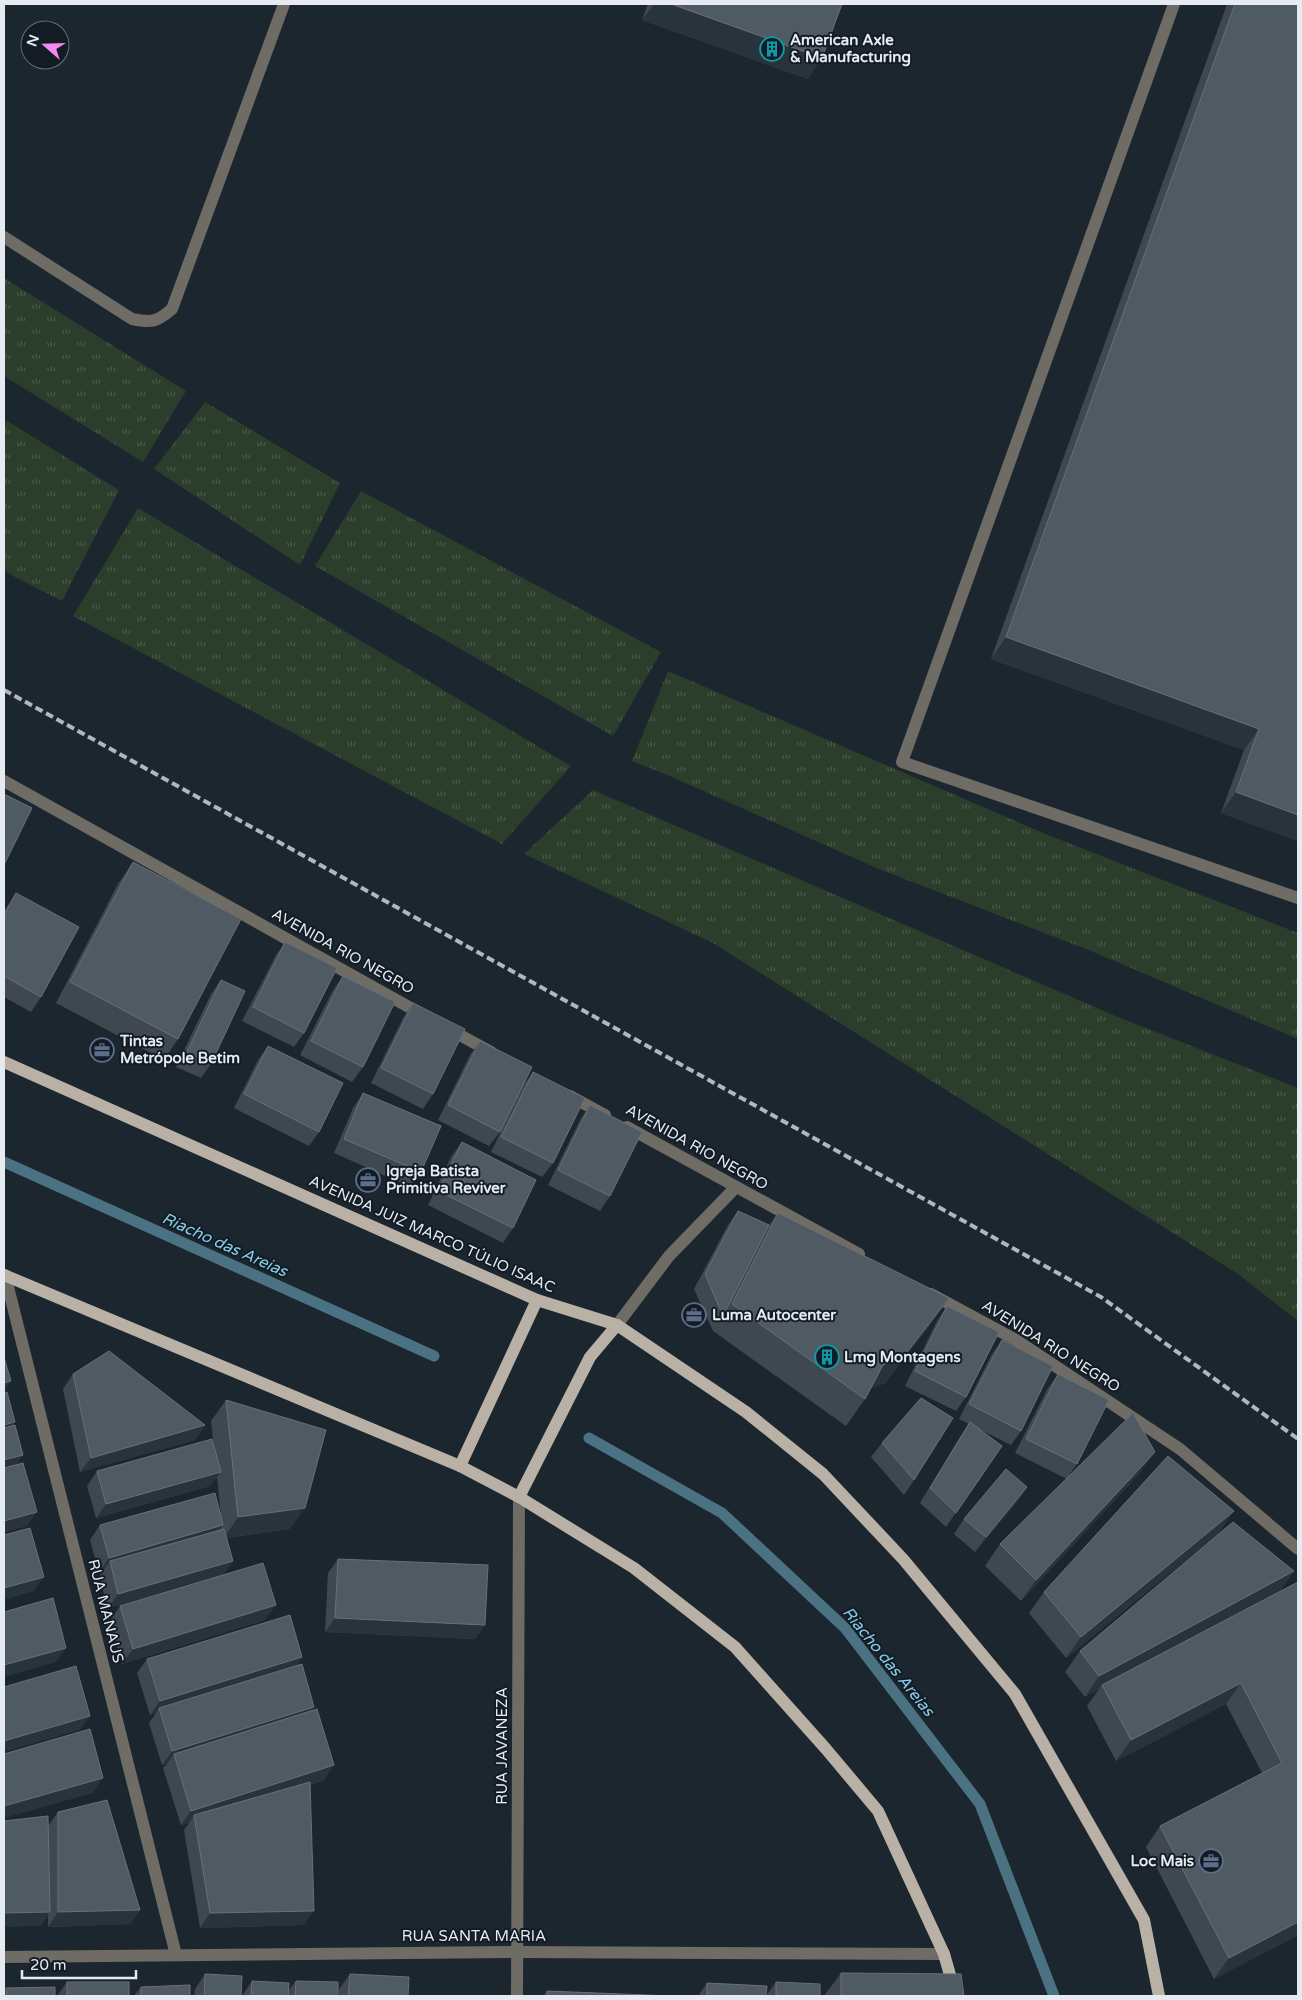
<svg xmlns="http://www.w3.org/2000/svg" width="1302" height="2000" viewBox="0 0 1302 2000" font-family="'Varela Round',sans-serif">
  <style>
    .grass { fill: url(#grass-tufts) }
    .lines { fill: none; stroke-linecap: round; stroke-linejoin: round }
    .stream { stroke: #4b7283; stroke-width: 11 }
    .service { stroke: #6f6b65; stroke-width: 12 }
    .minor { stroke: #6f6b65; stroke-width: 12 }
    .primary { stroke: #bab1a6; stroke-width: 12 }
    .rail { stroke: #b0b7bd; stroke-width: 4; stroke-dasharray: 8 4; stroke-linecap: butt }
    .wall { fill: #3f4851 }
    .shaded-wall { fill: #29333c }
    .building { fill: #505a62; stroke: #687079 }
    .labels { text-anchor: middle; stroke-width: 4; stroke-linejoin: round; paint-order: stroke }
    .poi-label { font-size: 15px; font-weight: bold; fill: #e5ebf1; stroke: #131c25; text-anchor: start }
    .street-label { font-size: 15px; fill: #e5ebf1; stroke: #131c25 }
    .water-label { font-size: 16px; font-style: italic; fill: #87cdea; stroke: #131c25 }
  </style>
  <defs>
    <pattern id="grass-tufts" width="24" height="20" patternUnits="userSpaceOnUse" patternTransform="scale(1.25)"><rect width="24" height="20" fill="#2b3d2b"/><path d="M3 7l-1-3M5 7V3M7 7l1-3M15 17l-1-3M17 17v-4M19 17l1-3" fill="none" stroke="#4a594a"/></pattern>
  </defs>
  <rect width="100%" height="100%" fill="#1c262e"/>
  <!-- grass -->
  <g class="grass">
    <polygon points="4,278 186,391 143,462 4,376"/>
    <polygon points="205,402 340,483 300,565 154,469"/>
    <polygon points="4,419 119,490 62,601 15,577 4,570"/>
    <polygon points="361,491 661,652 613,736 315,566"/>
    <polygon points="138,508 571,766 502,844 73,616"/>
    <polygon points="668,671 1048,835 1298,933 1298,1039 1091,951 879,869 672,777 632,761"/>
    <polygon points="593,790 1118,1017 1298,1088 1298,1321 1238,1274 713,943 524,854"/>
  </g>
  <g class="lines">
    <!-- stream -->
    <g class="stream">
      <polyline points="4,1162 434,1356"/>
      <polyline points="589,1438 722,1513 845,1628 980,1804 1054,1996"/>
    </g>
    <!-- service -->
    <g class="service">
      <polyline points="1174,4 902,762 1298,898"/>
      <path d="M 4,237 L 132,319 C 152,323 157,322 172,309 L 284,4"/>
    </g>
    <!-- minor -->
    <g class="minor">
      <polyline points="4,781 425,1016"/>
      <polyline points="447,1028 491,1052"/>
      <polyline points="570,1096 605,1115"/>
      <polyline points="627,1127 859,1254"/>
      <polyline points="5,1275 176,1955"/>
      <polyline points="931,1294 1016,1340 1180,1449 1298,1549"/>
      <polyline points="617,1325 669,1256 736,1187"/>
      <polyline points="4,1957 517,1952 944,1954"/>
      <polyline points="517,1996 519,1497"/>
    </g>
    <!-- primary -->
    <g class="primary">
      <polyline points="4,1062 537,1300 617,1325 746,1412 823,1474 903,1559 1015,1694 1144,1920 1159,1996"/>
      <polyline points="4,1275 460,1466 519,1497 634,1568 735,1647 826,1749 878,1811 944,1954 956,1996"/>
      <polyline points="460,1466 537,1300"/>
      <polyline points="519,1497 590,1357 617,1325"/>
    </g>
    <!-- rail -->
    <polyline class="rail" points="4,690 1101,1297 1298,1439"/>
  </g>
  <!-- wall -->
  <g class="wall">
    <polygon points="648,4 842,4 808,79 642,20"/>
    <polygon points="1227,4 1298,4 1298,841 1221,813 1244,750 991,659"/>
    <polygon points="133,862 178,1039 164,1060 56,1003 118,884"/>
    <polygon points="16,893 41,997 31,1012 4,997 4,911"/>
    <polygon points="285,942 304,1033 294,1047 242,1021 275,957"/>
    <polygon points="343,976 363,1067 352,1082 300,1055 333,990"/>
    <polygon points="221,980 211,1064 201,1078 176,1067 211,994"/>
    <polygon points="413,1003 433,1094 423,1109 371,1083 403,1018"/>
    <polygon points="480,1041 500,1132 489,1146 438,1120 470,1055"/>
    <polygon points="268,1046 319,1132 309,1146 234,1108 258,1060"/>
    <polygon points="533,1072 553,1163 542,1177 491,1152 523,1086"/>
    <polygon points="363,1093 421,1172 410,1187 334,1153 353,1108"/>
    <polygon points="590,1105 610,1196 600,1211 548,1185 580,1120"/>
    <polygon points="462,1142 513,1228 503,1243 428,1205 451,1157"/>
    <polygon points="738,1211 769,1225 778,1213 949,1298 930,1325 885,1383 870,1389 865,1399 846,1426 713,1331 694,1289 728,1225"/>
    <polygon points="947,1306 966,1397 956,1411 905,1386 937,1321"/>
    <polygon points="1002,1340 1021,1431 1011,1445 979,1429 1002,1446 946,1527 920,1503 960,1437 969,1424 959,1419 992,1354"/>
    <polygon points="73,1374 205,1425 195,1440 80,1472 63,1389"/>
    <polygon points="1058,1374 1077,1464 1067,1478 1140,1473 1021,1601 985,1566 1000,1544 1067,1479 1015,1453 1048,1388"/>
    <polygon points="226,1400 290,1529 226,1538 233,1561 223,1575 265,1620 122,1664 110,1621 120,1606 191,1585 108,1608 99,1576 103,1571 99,1572 90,1540 100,1525 221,1518 217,1477 210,1486 96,1518 87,1486 97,1471 214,1448 211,1421"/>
    <polygon points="882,1443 914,1480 904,1495 871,1457"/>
    <polygon points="1027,1487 1017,1502 975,1552 954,1534 964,1519"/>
    <polygon points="1219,1533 1066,1658 1029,1613 1044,1592"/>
    <polygon points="338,1559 485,1625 475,1639 325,1632 328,1573"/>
    <polygon points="1294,1571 1279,1592 1298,1582 1298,1935 1214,1979 1146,1847 1160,1826 1262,1773 1226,1704 1116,1761 1087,1706 1099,1689 1085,1697 1065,1672 1080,1651"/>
    <polygon points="302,1657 296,1666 314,1707 311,1711 324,1780 310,1785 304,1925 200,1928 184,1830 189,1823 181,1825 163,1768 167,1764 162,1765 149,1723 156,1713 150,1715 137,1673 147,1659"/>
    <polygon points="58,1812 140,1910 130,1924 48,1927 48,1915 40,1926 48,1826"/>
    <polygon points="841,1973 964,1996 824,1996"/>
    <polygon points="205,1974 241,1996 194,1996 195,1989"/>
    <polygon points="350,1974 408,1996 339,1996 339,1989"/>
    <polygon points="252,1981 288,1991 296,1981 338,1996 242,1996"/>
    <polygon points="67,1982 129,1996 57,1996"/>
    <polygon points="776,1982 820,1996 698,1996 707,1983 766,1996"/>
    <polygon points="141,1987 190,1996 134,1996"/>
    <polygon points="6,1988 55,1996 4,1996 4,1992"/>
    <polygon points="547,1991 672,1996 543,1996"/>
  </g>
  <!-- shaded-wall -->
  <g class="shaded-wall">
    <polygon points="654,4 671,4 822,58 808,79 642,20"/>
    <polygon points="1006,637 1259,729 1244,750 991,659"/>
    <polygon points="1236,792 1298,815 1298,841 1221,813"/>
    <polygon points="949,1298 930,1325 885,1383 864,1392 883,1365"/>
    <polygon points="11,1381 4,1391 4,1383"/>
    <polygon points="15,1422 5,1437 4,1437 4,1425"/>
    <polygon points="205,1425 195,1440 80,1472 91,1458"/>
    <polygon points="1155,1452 1140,1473 1021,1601 1036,1580"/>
    <polygon points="23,1455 13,1470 4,1472 4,1460"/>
    <polygon points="221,1472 210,1486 96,1518 106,1504"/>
    <polygon points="1027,1487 1017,1502 975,1552 986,1537"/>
    <polygon points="305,1508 290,1529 224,1538 238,1517"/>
    <polygon points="1234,1511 1219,1533 1066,1658 1081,1637"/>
    <polygon points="37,1512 27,1526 4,1533 4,1521"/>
    <polygon points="223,1525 213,1540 110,1561 103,1571 99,1572 109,1558"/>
    <polygon points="233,1561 223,1576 108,1608 118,1594"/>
    <polygon points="1294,1571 1279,1592 1102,1685 1099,1689 1085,1697 1099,1676"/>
    <polygon points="44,1577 34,1591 4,1600 4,1588"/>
    <polygon points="276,1605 265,1620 122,1664 133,1649"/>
    <polygon points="335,1618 485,1625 475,1639 325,1632"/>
    <polygon points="66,1648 56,1662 4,1677 4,1665"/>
    <polygon points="302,1657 292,1671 159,1708 156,1713 150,1715 160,1701"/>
    <polygon points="1241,1683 1226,1704 1116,1761 1131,1740"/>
    <polygon points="314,1707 304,1721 174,1754 167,1764 162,1765 172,1751"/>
    <polygon points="90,1716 80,1730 4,1752 4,1741"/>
    <polygon points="334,1765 324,1780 195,1821 194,1815 189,1823 181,1825 191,1811"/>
    <polygon points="103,1778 93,1793 4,1818 4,1806"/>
    <polygon points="140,1910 130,1924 48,1927 58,1912"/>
    <polygon points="314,1911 304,1925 200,1928 210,1913"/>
    <polygon points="50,1912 40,1926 4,1927 4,1913"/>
    <polygon points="1298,1922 1298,1935 1214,1979 1229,1958"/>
  </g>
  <!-- building -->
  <g class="building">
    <polygon points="671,4 842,4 822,58"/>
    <polygon points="1235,4 1298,4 1298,815 1236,792 1259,729 1006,637"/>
    <polygon points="4,794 32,808 4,865"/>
    <polygon points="133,862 241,919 178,1039 70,982"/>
    <polygon points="16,893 79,927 41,997 4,976 4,915"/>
    <polygon points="285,942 337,968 304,1033 253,1007"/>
    <polygon points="343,976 395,1002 363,1067 311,1041"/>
    <polygon points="221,980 245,991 211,1064 187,1052"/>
    <polygon points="413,1003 465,1029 433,1094 381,1068"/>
    <polygon points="480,1041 532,1067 500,1132 448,1105"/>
    <polygon points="268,1046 343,1083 319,1132 244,1094"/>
    <polygon points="533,1072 585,1098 553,1163 501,1137"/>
    <polygon points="363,1093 441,1126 421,1172 344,1139"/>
    <polygon points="590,1105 642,1132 610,1196 558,1170"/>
    <polygon points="462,1142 536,1180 513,1228 438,1191"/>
    <polygon points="738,1211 769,1225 723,1316 705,1274"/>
    <polygon points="778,1213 949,1298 904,1356 883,1365 865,1399 732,1304"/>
    <polygon points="947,1306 999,1332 966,1397 915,1371"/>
    <polygon points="1002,1340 1053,1366 1021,1431 969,1404"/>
    <polygon points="109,1351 205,1425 91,1458 73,1374"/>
    <polygon points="4,1357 11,1381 4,1383"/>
    <polygon points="1058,1374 1109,1400 1077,1464 1026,1439"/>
    <polygon points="7,1392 15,1422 4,1425 4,1393"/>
    <polygon points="921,1398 953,1418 914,1480 882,1443"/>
    <polygon points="226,1400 326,1430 305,1508 238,1517"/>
    <polygon points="1133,1413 1155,1452 1036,1580 1000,1544"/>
    <polygon points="970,1422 1002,1446 956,1513 930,1488"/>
    <polygon points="15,1425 23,1455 4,1460 4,1428"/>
    <polygon points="212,1439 221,1472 106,1504 97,1471"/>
    <polygon points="1168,1456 1234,1511 1081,1637 1044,1592"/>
    <polygon points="23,1463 37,1512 4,1521 4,1468"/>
    <polygon points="1006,1469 1027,1487 986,1537 964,1519"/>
    <polygon points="215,1493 223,1525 109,1558 100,1525"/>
    <polygon points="1233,1522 1294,1571 1099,1676 1080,1651"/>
    <polygon points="30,1528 44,1577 4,1588 4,1535"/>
    <polygon points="224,1529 233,1561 118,1594 110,1561"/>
    <polygon points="338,1559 488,1565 485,1625 335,1618"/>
    <polygon points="263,1563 276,1605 133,1649 120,1606"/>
    <polygon points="1298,1582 1298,1922 1229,1958 1160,1826 1282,1763 1241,1683 1131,1740 1102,1685"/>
    <polygon points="53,1598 66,1648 4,1665 4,1612"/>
    <polygon points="290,1615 302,1657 160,1701 147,1659"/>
    <polygon points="302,1664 314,1707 172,1751 159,1708"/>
    <polygon points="76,1666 90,1716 4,1741 4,1687"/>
    <polygon points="317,1709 334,1765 191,1811 174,1754"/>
    <polygon points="90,1729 103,1778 4,1806 4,1754"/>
    <polygon points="310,1782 314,1911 210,1913 194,1815"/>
    <polygon points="107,1800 140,1910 58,1912 58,1812"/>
    <polygon points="48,1816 50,1912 4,1913 4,1821"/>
    <polygon points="841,1973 961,1974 964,1996 841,1996"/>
    <polygon points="205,1974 242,1976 241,1996 204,1996"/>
    <polygon points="350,1974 409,1977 408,1996 348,1996"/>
    <polygon points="252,1981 289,1983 288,1996 251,1996"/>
    <polygon points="296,1981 338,1982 338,1996 295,1996"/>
    <rect x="67" y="1982" width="62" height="14"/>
    <polygon points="776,1982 820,1984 820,1996 776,1996"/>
    <polygon points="707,1983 767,1986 766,1996 707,1996"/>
    <polygon points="190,1985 190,1996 141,1996 141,1987"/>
    <polygon points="55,1987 55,1996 7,1996 6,1988"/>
    <polygon points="547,1991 672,1996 547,1996"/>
  </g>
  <!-- icons -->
  <defs>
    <g id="building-ring" transform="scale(1.25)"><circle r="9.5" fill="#131c25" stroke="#0f9aa8" stroke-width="1.5"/><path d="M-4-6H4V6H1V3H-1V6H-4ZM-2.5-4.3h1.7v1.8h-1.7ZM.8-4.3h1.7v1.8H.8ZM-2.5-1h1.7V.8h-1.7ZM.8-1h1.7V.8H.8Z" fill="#0f9aa8"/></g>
    <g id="office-ring" transform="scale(1.25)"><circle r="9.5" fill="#131c25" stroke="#5c6f8a" stroke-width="1.5"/><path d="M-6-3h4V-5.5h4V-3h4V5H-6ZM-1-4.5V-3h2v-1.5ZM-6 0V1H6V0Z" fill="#5c6f8a"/></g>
  </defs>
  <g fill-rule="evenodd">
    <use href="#building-ring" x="772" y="49"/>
    <use href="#office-ring" x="102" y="1050"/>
    <use href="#office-ring" x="368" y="1180"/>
    <use href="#office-ring" x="694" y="1315"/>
    <use href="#building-ring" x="827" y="1357"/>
    <use href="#office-ring" x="1211" y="1861"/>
  </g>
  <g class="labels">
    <!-- poi labels -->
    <g class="poi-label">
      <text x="790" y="45">American Axle<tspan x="790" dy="17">&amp; Manufacturing</tspan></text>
      <text x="120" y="1046">Tintas<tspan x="120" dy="17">Metrópole Betim</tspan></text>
      <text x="386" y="1176">Igreja Batista<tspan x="386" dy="17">Primitiva Reviver</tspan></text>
      <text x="712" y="1320">Luma Autocenter</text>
      <text x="844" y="1362">Lmg Montagens</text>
      <text x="1194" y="1866" text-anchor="end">Loc Mais</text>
    </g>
    <!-- street labels -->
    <g class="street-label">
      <text transform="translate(343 951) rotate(29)" y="5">AVENIDA RIO NEGRO</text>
      <text transform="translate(697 1147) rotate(29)" y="5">AVENIDA RIO NEGRO</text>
      <text transform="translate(432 1234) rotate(24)" y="5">AVENIDA JUIZ MARCO TÚLIO ISAAC</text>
      <text transform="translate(1051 1346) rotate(32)" y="5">AVENIDA RIO NEGRO</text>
      <text transform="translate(106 1611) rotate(76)" y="5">RUA MANAUS</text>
      <text transform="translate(502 1746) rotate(-90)" y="5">RUA JAVANEZA</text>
      <text x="474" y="1941">RUA SANTA MARIA</text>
    </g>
    <!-- water labels -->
    <g class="water-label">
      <text transform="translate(225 1244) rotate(24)" y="6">Riacho das Areias</text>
      <text transform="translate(889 1661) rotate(51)" y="6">Riacho das Areias</text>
    </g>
  </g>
  <!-- border -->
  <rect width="1302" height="2000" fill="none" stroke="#e5ebf1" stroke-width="10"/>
  <!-- north arrow -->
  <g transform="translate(45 45) rotate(290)"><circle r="24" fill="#131c25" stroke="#676f77"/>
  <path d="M0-4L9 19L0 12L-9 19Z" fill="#f489f0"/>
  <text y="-8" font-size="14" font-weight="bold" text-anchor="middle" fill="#e5ebf1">N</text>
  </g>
  <!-- scale -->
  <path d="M22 1970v8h114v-8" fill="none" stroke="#e5ebf1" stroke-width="2.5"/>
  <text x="30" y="1970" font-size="15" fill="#e5ebf1" stroke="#131c25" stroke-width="4" paint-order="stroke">20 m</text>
</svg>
